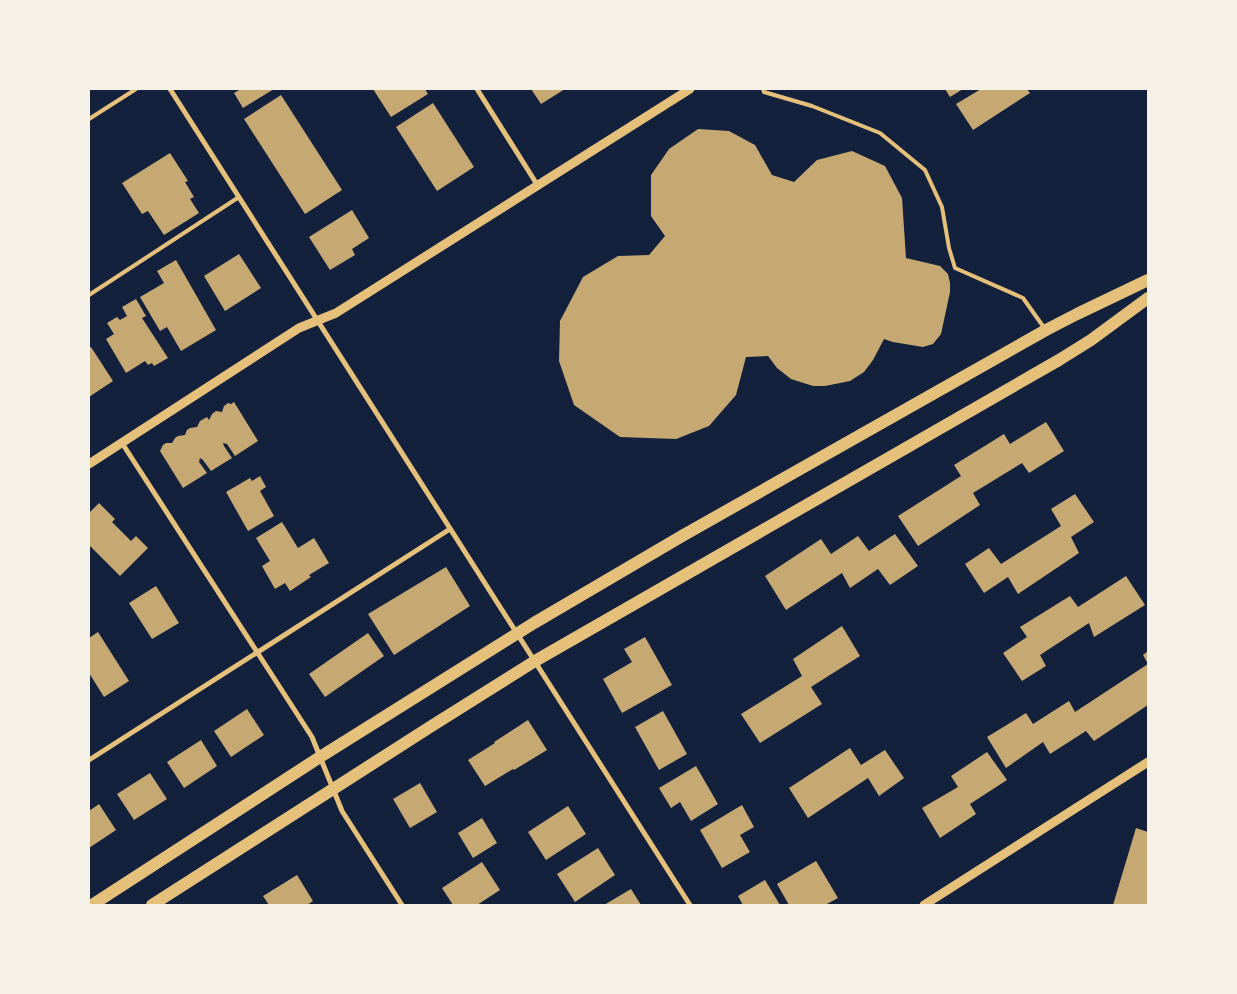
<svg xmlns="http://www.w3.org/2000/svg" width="1237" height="994" viewBox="0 0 1237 994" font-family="Karla,sans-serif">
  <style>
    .building { fill: #c6a872 }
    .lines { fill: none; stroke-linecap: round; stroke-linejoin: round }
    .service { stroke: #e5c07b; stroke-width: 4 }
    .minor { stroke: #e5c07b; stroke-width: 5 }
    .tertiary { stroke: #e5c07b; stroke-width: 9 }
    .primary { stroke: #e5c07b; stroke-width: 12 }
  </style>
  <rect width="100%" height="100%" fill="#14213d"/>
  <!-- building -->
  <g class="building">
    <polygon points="241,89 274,89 243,108 234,93"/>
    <polygon points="373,89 425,89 428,94 391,117"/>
    <polygon points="531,89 565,89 541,104"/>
    <polygon points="945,89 963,89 950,97"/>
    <polygon points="981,89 1027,89 1030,93 973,130 956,104"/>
    <polygon points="281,95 342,190 305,214 244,119"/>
    <polygon points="433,103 474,167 437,191 396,127"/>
    <polygon points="698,129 729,131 755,145 772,175 794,182 817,160 852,151 885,166 902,198 906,258 940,266 948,274 950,283 950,292 941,334 933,344 923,347 893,342 884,339 873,360 864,372 850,381 825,386 813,386 791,379 777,368 768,356 746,357 736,395 709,426 676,439 620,437 574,405 559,361 560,321 583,277 618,256 649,255 665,236 651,216 651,175 669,149"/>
    <polygon points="170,153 188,181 185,182 194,197 190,199 199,213 164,235 148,211 142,214 122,183"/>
    <polygon points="352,210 369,238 352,249 355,255 330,270 309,237"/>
    <polygon points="239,254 261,288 225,311 204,276"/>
    <polygon points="176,260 216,330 181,351 167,327 160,331 140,297 164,283 157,271"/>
    <polygon points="136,299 146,316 142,318 168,358 154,366 152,363 148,365 145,361 126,373 106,339 114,334 107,323 117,317 120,320 127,316 122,307"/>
    <polygon points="91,347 113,381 89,397 89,348"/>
    <polygon points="234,402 258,441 235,456 227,444 223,443 224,446 232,458 211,471 203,460 200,458 199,462 207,473 183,488 160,451 163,445 166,443 172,443 175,438 178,436 185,435 187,430 190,428 197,427 200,421 207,417 209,420 212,414 216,411 222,412 224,406 228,403 231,404"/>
    <polygon points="1046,422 1064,451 1029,473 1022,463 973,493 980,505 918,546 898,516 961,476 954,465 1004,434 1010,444"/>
    <polygon points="260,476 266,487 260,491 274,516 248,531 226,492 250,478 252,481"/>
    <polygon points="1075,494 1094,522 1071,537 1079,553 1018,594 1008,577 984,593 965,564 989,548 1001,564 1061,526 1051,509"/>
    <polygon points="99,503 115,519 112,522 131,541 136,536 148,548 120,576 89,545 89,513"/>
    <polygon points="282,522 298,548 314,538 329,563 309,575 311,577 290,591 285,583 275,589 262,566 270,561 256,538"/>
    <polygon points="895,534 918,566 890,585 878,569 850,588 842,573 786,610 765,576 821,539 831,554 858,536 869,551"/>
    <polygon points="446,567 470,606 394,655 368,614"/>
    <polygon points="1126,576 1145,605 1094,637 1089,623 1040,655 1046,666 1022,681 1003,653 1027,637 1020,627 1070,596 1078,607"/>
    <polygon points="156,586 179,623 152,639 129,603"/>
    <polygon points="842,626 860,656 811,687 822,704 760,743 741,714 802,676 793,659"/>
    <polygon points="98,632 129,681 104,697 89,673 89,638"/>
    <polygon points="368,633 384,656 325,697 309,674"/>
    <polygon points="645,637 672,685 622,713 603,679 632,662 624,649"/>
    <polygon points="1148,651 1148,705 1094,741 1086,731 1050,754 1043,742 1006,768 987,737 1026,713 1033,724 1069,701 1075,712 1148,664 1143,655"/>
    <polygon points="247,709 264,735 231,757 214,731"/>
    <polygon points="663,711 687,754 659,770 635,727"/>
    <polygon points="528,720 547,750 514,770 513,769 485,786 468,760 495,743 494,742"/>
    <polygon points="201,740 217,766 184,788 167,762"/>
    <polygon points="850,748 861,765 885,750 904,778 879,796 868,778 808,818 789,788"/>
    <polygon points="987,752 1007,780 970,804 976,814 940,838 922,808 958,787 951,776"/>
    <polygon points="696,766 718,804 691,821 680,802 671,808 659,788"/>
    <polygon points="150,773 167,799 134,820 117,794"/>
    <polygon points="420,783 437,812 410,828 393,799"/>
    <polygon points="99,804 116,830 89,848 89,811"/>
    <polygon points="742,805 754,827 740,835 750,852 722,868 700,830"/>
    <polygon points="568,806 586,834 546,860 528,832"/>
    <polygon points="482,818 497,843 473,858 458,833"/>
    <polygon points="1136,828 1148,832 1148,905 1113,905"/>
    <polygon points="598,848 615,875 575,902 557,874"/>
    <polygon points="816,861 838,898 825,905 789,905 777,884"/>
    <polygon points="482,862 500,890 477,905 453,905 442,888"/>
    <polygon points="297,875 313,901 307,905 269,905 263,896"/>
    <polygon points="765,880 780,905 743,905 738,896"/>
    <polygon points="631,889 641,905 604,905"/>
  </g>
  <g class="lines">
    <!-- service -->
    <g class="service">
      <polyline points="763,89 764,92 812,106 880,133 925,170 942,207 949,248 955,268 1023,298 1045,329"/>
      <polyline points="89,119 136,89"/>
      <polyline points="89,295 239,197"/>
    </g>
    <!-- minor -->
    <g class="minor">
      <polyline points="170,89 690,905"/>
      <polyline points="477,89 538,186"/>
      <polyline points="122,443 312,737 342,811 402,905"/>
      <polyline points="89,760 450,529"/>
    </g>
    <!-- tertiary -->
    <g class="tertiary">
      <polyline points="89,464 299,328 336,313 690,89"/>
      <polyline points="924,905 1148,762"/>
    </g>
    <!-- primary -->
    <g class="primary">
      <polyline points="92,905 320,757 534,623 682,536 1046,330 1077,314 1148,280"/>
      <polyline points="152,905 430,727 535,661 1059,360 1091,340 1148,298"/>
    </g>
  </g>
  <!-- border -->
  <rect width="1237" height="994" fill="none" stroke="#f6f1e7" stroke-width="180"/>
</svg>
